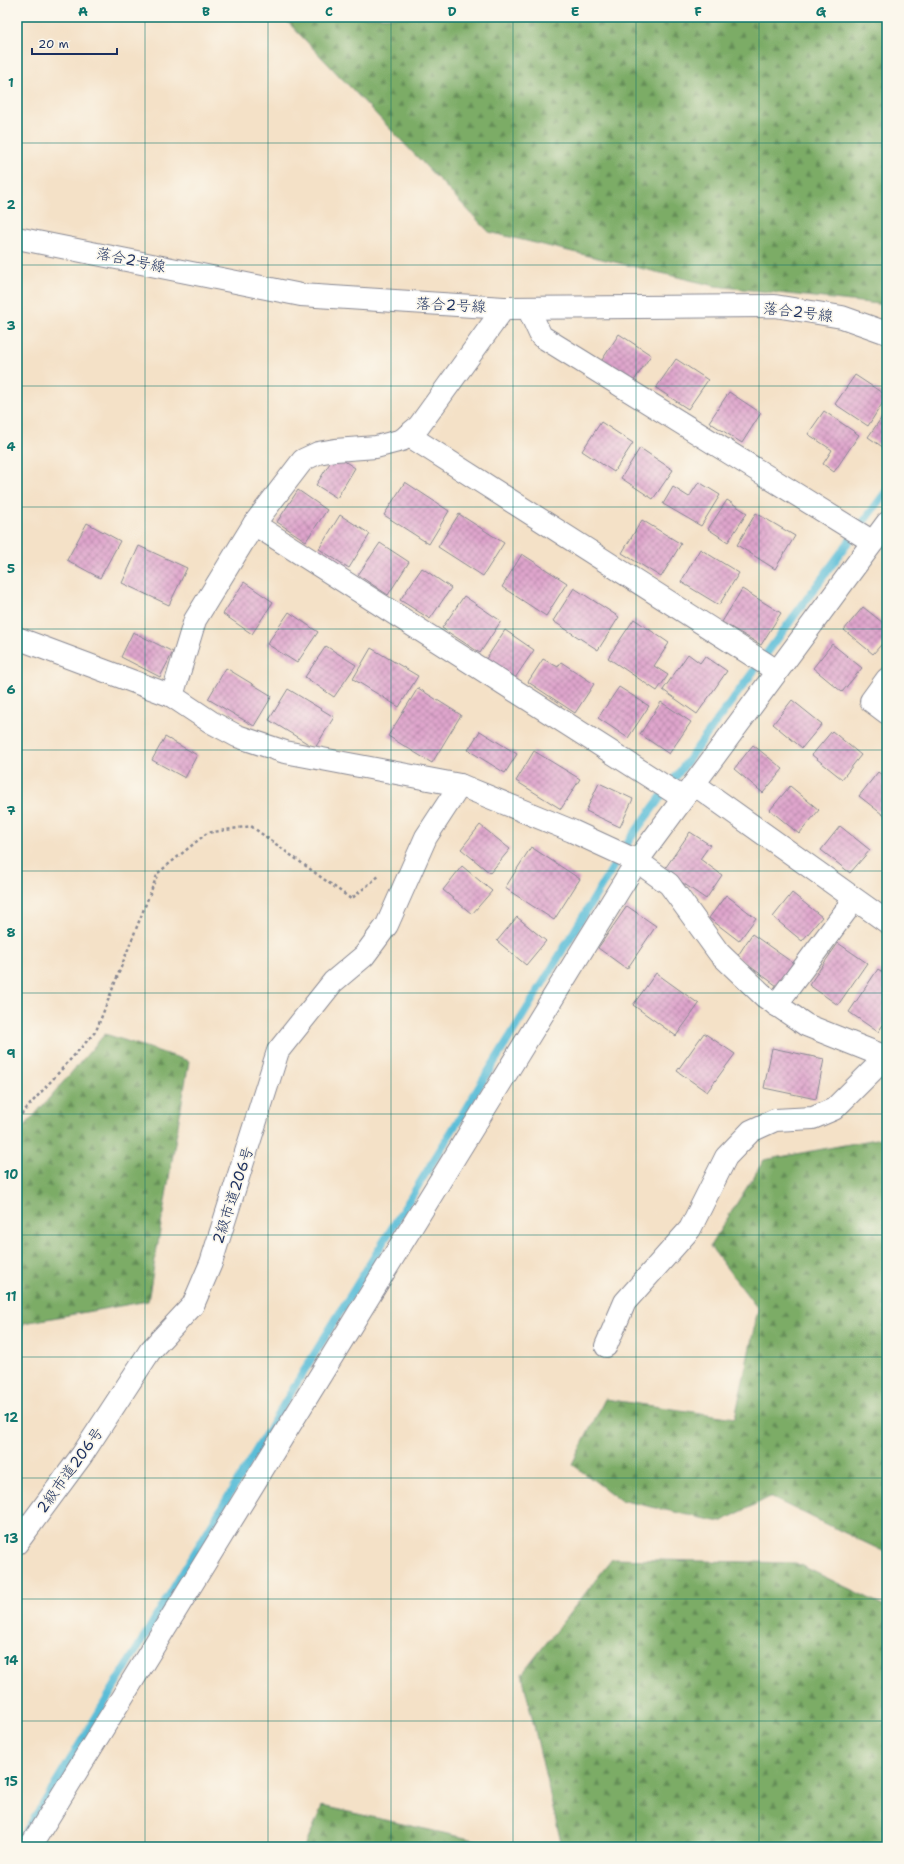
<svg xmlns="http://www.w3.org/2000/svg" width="904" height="1864" viewBox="0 0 904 1864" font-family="'Shantell Sans','Klee One',sans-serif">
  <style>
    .forest { fill: url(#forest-firs); stroke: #4b6e62 }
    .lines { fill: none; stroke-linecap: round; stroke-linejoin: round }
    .stream { stroke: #5abdd8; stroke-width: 8 }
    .building { fill: url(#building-cross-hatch) }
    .minor-casing { stroke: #888892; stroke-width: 24 }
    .path { stroke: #888892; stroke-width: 2.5; stroke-dasharray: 3 3; stroke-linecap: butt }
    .minor { stroke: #fff; stroke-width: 22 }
    .grid { fill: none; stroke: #0f766e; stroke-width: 1; stroke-opacity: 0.55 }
    .labels { text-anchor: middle; stroke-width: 3.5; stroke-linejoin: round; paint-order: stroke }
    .street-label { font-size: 15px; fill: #1b2f5e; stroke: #fbf7ec }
    .neatline { fill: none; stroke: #0f766e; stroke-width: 1.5 }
    .grid-label { font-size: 13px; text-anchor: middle; font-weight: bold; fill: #0f766e }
  </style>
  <defs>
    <pattern id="forest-firs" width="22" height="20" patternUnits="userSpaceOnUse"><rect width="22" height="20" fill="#7bac66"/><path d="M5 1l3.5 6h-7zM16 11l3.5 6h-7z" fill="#648c57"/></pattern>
    <pattern id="building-cross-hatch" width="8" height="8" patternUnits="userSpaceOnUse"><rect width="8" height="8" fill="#dfa5cc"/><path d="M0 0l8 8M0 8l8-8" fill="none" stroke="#b487a9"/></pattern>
  </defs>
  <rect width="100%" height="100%" fill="#fbf7ec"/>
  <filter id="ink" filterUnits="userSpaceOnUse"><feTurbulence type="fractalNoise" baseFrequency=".025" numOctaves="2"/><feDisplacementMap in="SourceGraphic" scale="8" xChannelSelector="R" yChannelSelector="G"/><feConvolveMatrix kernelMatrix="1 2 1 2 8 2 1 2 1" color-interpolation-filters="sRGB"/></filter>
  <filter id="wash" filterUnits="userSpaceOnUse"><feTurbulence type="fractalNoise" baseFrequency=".012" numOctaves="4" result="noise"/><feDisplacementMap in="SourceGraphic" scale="16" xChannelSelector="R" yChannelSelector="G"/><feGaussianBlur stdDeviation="0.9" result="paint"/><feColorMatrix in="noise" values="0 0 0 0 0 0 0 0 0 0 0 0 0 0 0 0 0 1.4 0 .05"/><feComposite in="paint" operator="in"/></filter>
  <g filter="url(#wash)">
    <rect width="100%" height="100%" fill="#f4e1c7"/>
    <!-- forest -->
    <g class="forest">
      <polygon points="283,17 887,17 887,305 715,286 489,232"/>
      <polygon points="105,1034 189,1061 148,1301 24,1323 17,1343 17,1135"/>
      <polygon points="887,1137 887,1553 770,1497 720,1522 620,1500 572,1464 605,1399 735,1418 758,1309 710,1246 764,1160"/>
      <polygon points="612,1559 796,1563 887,1607 887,1847 562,1847 522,1674"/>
      <polygon points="322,1806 506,1847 305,1847"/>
    </g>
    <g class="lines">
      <!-- stream -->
      <polyline class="stream" points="17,1846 54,1787 302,1374 530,1004 630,839 887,490"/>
    </g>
    <g id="blocks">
      <!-- building -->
      <g class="building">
        <polygon points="619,334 651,355 632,384 600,363"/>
        <polygon points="676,359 708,380 688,409 656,388"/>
        <polygon points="855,375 887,396 868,426 835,404"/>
        <polygon points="729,392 761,413 742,443 709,422"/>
        <polygon points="887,410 887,450 868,437"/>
        <polygon points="824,411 859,435 834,472 823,464 832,450 808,434"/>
        <polygon points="601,422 633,443 614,472 582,451"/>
        <polygon points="640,448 673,470 653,499 621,478"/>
        <polygon points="335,455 355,468 337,498 316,485"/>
        <polygon points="405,482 449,511 429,544 384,515"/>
        <polygon points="699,482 720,495 701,526 663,504 673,487 689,497"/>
        <polygon points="298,490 327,510 306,541 277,522"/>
        <polygon points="727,500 747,513 728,542 708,529"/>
        <polygon points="756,513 795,536 775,569 737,545"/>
        <polygon points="459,514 504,543 483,576 438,547"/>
        <polygon points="340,515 370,534 349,568 319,549"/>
        <polygon points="642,520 681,544 661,577 622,553"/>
        <polygon points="87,523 120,541 100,578 67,560"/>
        <polygon points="380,543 409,562 388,595 358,575"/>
        <polygon points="139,546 187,568 169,605 122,583"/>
        <polygon points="700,549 739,573 719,605 681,582"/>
        <polygon points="522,554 567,583 546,616 502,587"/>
        <polygon points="422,568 451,588 430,619 400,600"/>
        <polygon points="244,582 273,602 252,634 223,614"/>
        <polygon points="574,588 619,617 598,650 553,621"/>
        <polygon points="742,589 781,613 761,645 722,622"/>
        <polygon points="464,596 501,621 480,653 442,628"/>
        <polygon points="863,607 887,626 887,638 873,654 844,630"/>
        <polygon points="289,612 318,632 297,663 267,644"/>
        <polygon points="634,619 669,643 654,666 668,675 657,691 608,658"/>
        <polygon points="505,630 534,650 513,681 484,662"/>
        <polygon points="133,632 173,652 160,677 121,657"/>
        <polygon points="832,644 862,668 842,692 813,668"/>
        <polygon points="326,646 356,665 334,697 305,677"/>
        <polygon points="371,648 418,676 399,707 353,679"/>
        <polygon points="688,654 700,663 705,656 727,671 697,714 663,690"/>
        <polygon points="543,659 558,667 561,662 594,684 575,713 528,682"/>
        <polygon points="226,668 272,696 254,726 208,699"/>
        <polygon points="619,687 649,706 628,738 598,718"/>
        <polygon points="418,688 461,715 432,763 388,736"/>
        <polygon points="288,689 334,717 315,748 269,720"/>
        <polygon points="792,700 822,724 802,748 773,724"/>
        <polygon points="661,702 691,722 669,754 640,734"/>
        <polygon points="480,731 517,754 505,773 468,750"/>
        <polygon points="832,731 861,755 842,779 812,755"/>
        <polygon points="165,737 197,755 185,778 152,760"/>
        <polygon points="753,745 783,769 763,793 734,769"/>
        <polygon points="534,751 580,779 561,809 516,781"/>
        <polygon points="878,772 887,779 887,818 859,796"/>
        <polygon points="599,783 633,799 620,827 586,811"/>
        <polygon points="790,786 819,810 799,834 770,810"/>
        <polygon points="480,825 510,849 490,873 461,849"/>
        <polygon points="840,826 870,850 850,873 821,850"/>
        <polygon points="690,832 710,845 700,859 722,875 706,899 664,870"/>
        <polygon points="531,847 580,879 554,920 505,888"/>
        <polygon points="462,866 492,891 472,914 443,890"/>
        <polygon points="792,893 822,917 802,941 773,917"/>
        <polygon points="726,895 756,918 739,941 709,918"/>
        <polygon points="627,906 656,926 627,969 598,948"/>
        <polygon points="517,917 546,941 526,965 497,941"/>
        <polygon points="752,934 793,963 777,986 737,957"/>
        <polygon points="838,943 867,963 838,1005 809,985"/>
        <polygon points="878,969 887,975 887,1019 878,1032 849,1012"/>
        <polygon points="656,973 699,1004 676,1036 633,1005"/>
        <polygon points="704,1033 735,1054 707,1092 677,1071"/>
        <polygon points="772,1048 824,1059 816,1099 764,1088"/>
      </g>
    </g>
  </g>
  <g filter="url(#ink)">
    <use href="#blocks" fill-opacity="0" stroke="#888892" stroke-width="1"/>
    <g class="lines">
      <!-- minor casing -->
      <g class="minor-casing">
        <g id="minor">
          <polyline points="17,238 301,295 504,308 775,306 842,317 887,333"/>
          <polyline points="528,308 541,336 873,542"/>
          <polyline points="408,435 777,671"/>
          <polyline points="254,524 683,798"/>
          <polyline points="17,638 172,696 211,722 237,736 285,752 460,785 572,831 637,861 669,884 719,953 765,997 806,1025 886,1057"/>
          <polyline points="887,679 871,701 887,713"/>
          <polyline points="172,696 195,620 254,524 303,460 318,453 335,450 376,447 402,440 419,426 504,308"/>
          <polyline points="694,784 887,922"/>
          <polyline points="776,1005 854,900"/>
          <polyline points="606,1346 625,1302 690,1229 726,1157 751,1131 775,1120 813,1118 834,1109 887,1056"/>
          <polyline points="17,1543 82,1455 150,1351 193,1305 211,1263 278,1051 333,982 364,956 387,925 426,837 460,785"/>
          <polyline points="30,1847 637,861 887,523"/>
        </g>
      </g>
      <!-- path -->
      <polyline class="path" points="17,1119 96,1031 158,873 207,833 251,826 351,899 380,875"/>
      <!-- minor -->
      <use href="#minor" class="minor"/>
    </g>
  </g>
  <!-- grid -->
  <path class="grid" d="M 145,17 L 145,1847M 268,17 L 268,1847M 391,17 L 391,1847M 513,17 L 513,1847M 636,17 L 636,1847M 759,17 L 759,1847M 17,143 L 887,143M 17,265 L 887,265M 17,386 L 887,386M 17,507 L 887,507M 17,629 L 887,629M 17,750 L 887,750M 17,871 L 887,871M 17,993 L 887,993M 17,1114 L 887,1114M 17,1235 L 887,1235M 17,1357 L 887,1357M 17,1478 L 887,1478M 17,1599 L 887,1599M 17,1721 L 887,1721"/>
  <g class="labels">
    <!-- street labels -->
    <g class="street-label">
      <text transform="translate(131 260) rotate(12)" y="5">落合2号線</text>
      <text transform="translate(451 305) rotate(3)" y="5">落合2号線</text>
      <text transform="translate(798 312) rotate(7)" y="5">落合2号線</text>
      <text transform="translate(233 1195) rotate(-72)" y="5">2級市道206号</text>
      <text transform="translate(70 1470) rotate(-54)" y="5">2級市道206号</text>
    </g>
  </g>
  <!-- margin -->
  <rect width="904" height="1864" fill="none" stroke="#fbf7ec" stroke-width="44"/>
  <!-- scale -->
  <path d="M32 48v6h85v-6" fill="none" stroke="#1b2f5e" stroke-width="2"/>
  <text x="38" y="48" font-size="12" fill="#1b2f5e" stroke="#fbf7ec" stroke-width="3" paint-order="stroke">20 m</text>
  <rect x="22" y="22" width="860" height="1820" class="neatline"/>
  <g class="grid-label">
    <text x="83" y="16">A</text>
    <text x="206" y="16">B</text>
    <text x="329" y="16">C</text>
    <text x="452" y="16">D</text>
    <text x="575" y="16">E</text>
    <text x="698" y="16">F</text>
    <text x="821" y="16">G</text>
    <text x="11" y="87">1</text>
    <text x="11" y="209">2</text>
    <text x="11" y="330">3</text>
    <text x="11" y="451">4</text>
    <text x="11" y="573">5</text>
    <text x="11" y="694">6</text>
    <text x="11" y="815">7</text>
    <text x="11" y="937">8</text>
    <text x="11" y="1058">9</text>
    <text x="11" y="1179">10</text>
    <text x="11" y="1301">11</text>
    <text x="11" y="1422">12</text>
    <text x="11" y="1543">13</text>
    <text x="11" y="1665">14</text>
    <text x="11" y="1786">15</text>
  </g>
</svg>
